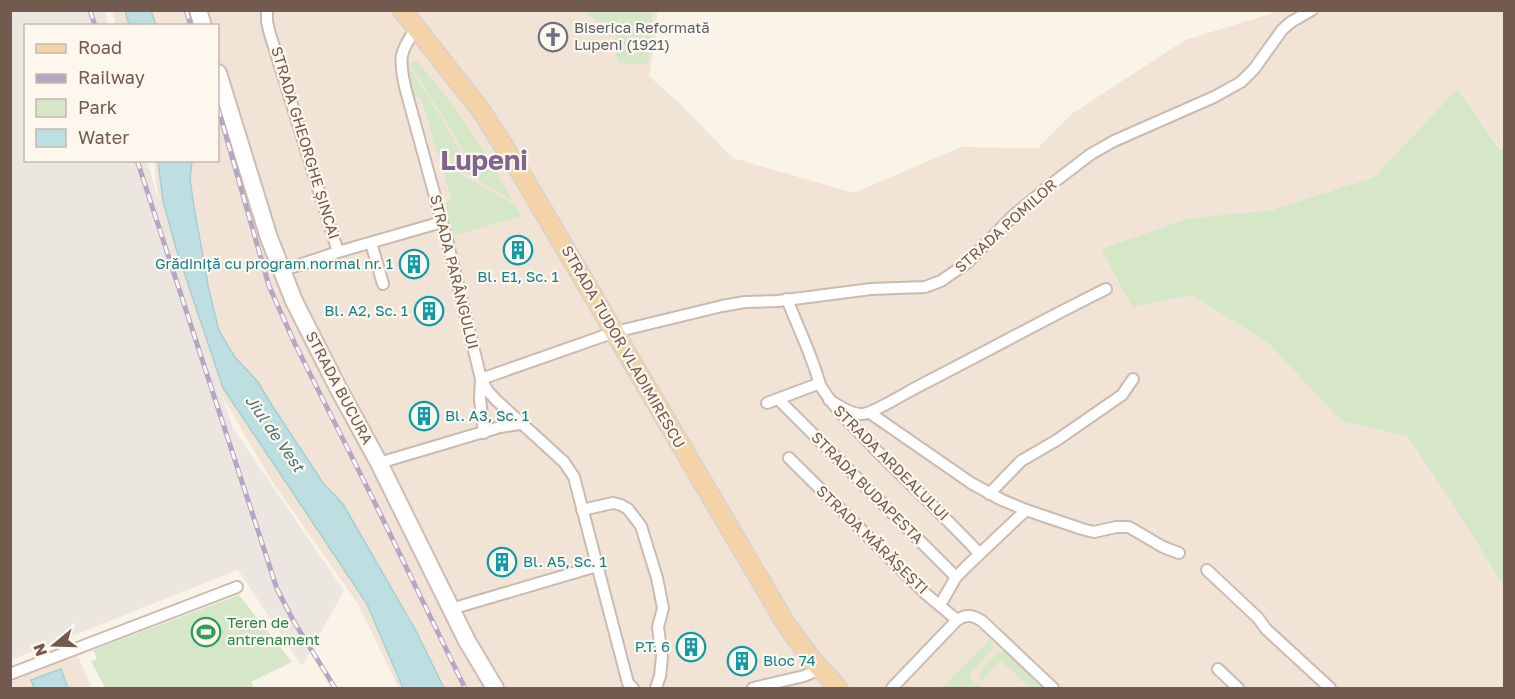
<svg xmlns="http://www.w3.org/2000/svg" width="1515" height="699" viewBox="0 0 1515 699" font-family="'Golos Text',sans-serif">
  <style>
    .residential { fill: #f1e4d7 }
    .industrial { fill: #ece6e1 }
    .green { fill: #d6e7c8 }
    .water { fill: #bedfe2; stroke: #a6ced3; stroke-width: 1.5 }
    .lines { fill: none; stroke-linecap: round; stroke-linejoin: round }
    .minor-casing { stroke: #ccbaaf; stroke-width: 14 }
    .secondary-casing { stroke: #d0bcb0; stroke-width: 20 }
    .primary-casing { stroke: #d8d1cd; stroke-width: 21 }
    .minor { stroke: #fff; stroke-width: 10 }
    .secondary { stroke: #fff; stroke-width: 16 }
    .primary { stroke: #f3d3a7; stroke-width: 18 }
    .rail-casing { stroke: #b5a7c4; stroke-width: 5 }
    .rail { stroke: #fdf7ee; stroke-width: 3; stroke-dasharray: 9; stroke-linecap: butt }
    .labels { text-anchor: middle; stroke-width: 4.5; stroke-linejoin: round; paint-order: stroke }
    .worship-label { font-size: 15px; fill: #5b616d; stroke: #fdf7ee; text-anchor: start }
    .street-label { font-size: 15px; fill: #725a4e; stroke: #fdf7ee }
    .culture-label { font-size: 15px; fill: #0d838f; stroke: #fdf7ee; text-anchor: end }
    .leisure-label { font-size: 15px; fill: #27864d; stroke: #fdf7ee; text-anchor: start }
    .water-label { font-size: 16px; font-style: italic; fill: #47777d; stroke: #fdf7ee }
    .town-label { font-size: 27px; font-weight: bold; fill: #7f668e; stroke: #fdf7ee }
  </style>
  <rect width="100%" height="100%" fill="#faf3e8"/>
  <!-- residential -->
  <g class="residential">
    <polygon points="112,11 657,11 656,35 649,76 677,101 733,158 854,193 961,147 1038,148 1073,113 1185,40 1280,11 1504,11 1504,149 1501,149 1457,89 1374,177 1272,210 1189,218 1101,249 1132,307 1192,295 1269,344 1341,421 1407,436 1454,506 1504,587 1504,688 400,688 397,685 358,604 271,480 217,387 164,257 154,161 218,160 218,26 116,25"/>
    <polygon points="72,643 92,688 11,688 11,667"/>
  </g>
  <!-- industrial -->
  <polygon class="industrial" points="11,10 105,11 109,25 26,26 26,160 147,161 167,231 233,428 344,591 302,666 238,570 11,660"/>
  <!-- green -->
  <g class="green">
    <polygon points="583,11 653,11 649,60 645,64 626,64 618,61 615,51 616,34"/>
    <path d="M 414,60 L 418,62 C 456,106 485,150 513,201 L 479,181 L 450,128 L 410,64 Z"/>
    <polygon points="409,66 448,129 474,178 439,158 421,99 413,96 406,73"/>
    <polygon points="1457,89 1500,149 1504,149 1504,587 1454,506 1407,436 1341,421 1269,344 1192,295 1132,307 1101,249 1189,218 1272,210 1374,177"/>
    <polygon points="440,162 515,205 521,216 454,236 445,203 452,200"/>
    <polygon points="239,595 292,662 251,682 254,688 105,688 91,661 97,659 93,650"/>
    <polygon points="990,639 994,647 970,675 972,680 981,688 942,688"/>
    <path d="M 1004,651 L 1007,652 L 1046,688 L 1030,688 L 1001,661 L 982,681 L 979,676 C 982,667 994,654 1004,651 Z"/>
  </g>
  <!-- water -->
  <g class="water">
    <polygon points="125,11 151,11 156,25 129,25"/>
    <polygon points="158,161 192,161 190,179 194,207 209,290 219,331 234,356 258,382 273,407 323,483 343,504 416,631 444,688 403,688 367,604 223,388 176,248 163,201"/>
    <polygon points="61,669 68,688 34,688 31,680"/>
  </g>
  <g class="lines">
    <!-- minor casing -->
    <g class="minor-casing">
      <g id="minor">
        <polyline points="267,10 267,22 270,34 338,252"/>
        <path d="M 416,29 C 399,52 399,59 405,87 L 447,240 L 481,379 L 487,390 L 496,400 L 564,462 L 574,477 L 628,683 L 633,688"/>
        <polyline points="371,243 383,284"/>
        <polyline points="281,271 338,252 442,222"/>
        <path d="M 787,299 C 798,328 812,355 820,385"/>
        <polyline points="779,400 956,577"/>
        <path d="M 829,400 C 838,405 851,415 862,414 C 872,414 907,392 919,386 C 982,354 1043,320 1106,289"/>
        <path d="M 767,403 L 815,385 L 820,385 C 835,410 857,430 877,451 C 911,485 946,518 979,553"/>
        <polyline points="870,413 971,483 1002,500 1026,510 1082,529 1094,532 1116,527 1129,527 1163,547 1179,553"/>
        <polyline points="484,433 480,399 481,379 615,332 722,306 745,302 778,301 871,289 925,287 941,281 967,263 1013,216 1049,186 1091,154 1114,141 1214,97 1241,82 1254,69 1282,30 1291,22 1312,10"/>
        <polyline points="789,458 926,594 957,620"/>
        <polyline points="379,463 500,427 520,424"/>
        <polyline points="989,494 1021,461 1057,440 1122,395 1133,379"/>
        <polyline points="582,510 613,503 621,505 628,509 641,526 657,578 663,608 658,627 662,657 660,676 656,688"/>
        <polyline points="1207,570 1258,618 1266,629 1330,688"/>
        <polyline points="940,605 956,577 967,566 1026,510"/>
        <polyline points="451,609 597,566"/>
        <polyline points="1218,669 1238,688"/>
        <polyline points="10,674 237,587"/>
        <polyline points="753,688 804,676 820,669"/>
        <path d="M 892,688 L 957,620 C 966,614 973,615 982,621 L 1053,688"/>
      </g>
    </g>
    <!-- secondary casing -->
    <g class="secondary-casing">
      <g id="secondary">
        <polyline points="198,10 203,26"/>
        <polyline points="218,73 269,238 294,301 337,386 379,463 467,641 495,688"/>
      </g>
    </g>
    <!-- primary casing -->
    <g class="primary-casing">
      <polyline id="primary" points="402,10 480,109 519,170 786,624 810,657 838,688"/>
    </g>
    <!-- minor -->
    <use href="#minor" class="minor"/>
    <!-- secondary -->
    <use href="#secondary" class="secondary"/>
    <!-- primary -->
    <use href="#primary" class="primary"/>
    <!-- rail casing -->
    <g class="rail-casing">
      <g id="rail">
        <polyline points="90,10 95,26"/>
        <polyline points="186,10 191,26"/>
        <polyline points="218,108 269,286 295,344 371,495 465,688"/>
        <polyline points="137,160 277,589 293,620 335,688"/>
      </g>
    </g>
    <!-- rail -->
    <use href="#rail" class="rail"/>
  </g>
  <!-- icons -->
  <defs>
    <g id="church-ring" transform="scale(1.5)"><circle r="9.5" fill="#fdf7ee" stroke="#6b7280" stroke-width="1.5"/><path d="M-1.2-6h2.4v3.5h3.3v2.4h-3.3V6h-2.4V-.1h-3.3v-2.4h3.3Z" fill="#6b7280"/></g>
    <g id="building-ring" transform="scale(1.5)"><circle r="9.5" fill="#fdf7ee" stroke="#0f9aa8" stroke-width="1.5"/><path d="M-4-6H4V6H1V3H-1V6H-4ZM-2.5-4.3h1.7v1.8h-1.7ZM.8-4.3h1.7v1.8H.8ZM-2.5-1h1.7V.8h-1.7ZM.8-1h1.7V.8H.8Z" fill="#0f9aa8"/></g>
    <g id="stadium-ring" transform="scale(1.5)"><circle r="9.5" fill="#fdf7ee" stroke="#2e9e5b" stroke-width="1.5"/><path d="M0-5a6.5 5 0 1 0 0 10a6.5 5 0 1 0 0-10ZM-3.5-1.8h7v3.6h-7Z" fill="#2e9e5b"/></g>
  </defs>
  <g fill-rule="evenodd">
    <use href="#church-ring" x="553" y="37"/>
    <use href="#building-ring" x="518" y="250"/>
    <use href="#building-ring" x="414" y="264"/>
    <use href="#building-ring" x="429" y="311"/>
    <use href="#building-ring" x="424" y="416"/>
    <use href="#building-ring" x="502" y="562"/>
    <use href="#stadium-ring" x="206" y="632"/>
    <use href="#building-ring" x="691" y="647"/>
    <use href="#building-ring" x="742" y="661"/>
  </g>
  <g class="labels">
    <!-- worship labels -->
    <g class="worship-label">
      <text x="574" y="33">Biserica Reformată<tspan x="574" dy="17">Lupeni (1921)</tspan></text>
    </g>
    <!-- street labels -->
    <g class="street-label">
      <text transform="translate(305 143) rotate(73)" y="5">STRADA GHEORGHE ȘINCAI</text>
      <text transform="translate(1006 226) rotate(-42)" y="5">STRADA POMILOR</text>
      <text transform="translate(454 272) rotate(76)" y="5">STRADA PARÂNGULUI</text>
      <text transform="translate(623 347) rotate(60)" y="5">STRADA TUDOR VLADIMIRESCU</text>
      <text transform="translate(339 388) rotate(62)" y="5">STRADA BUCURA</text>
      <text transform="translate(891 463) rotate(45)" y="5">STRADA ARDEALULUI</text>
      <text transform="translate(867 488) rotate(45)" y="5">STRADA BUDAPESTA</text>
      <text transform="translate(872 540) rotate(44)" y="5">STRADA MĂRĂȘEȘTI</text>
    </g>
    <!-- culture labels -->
    <g class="culture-label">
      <text x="393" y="269">Grădiniță cu program normal nr. 1</text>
      <text x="518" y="282" text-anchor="middle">Bl. E1, Sc. 1</text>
      <text x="408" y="316">Bl. A2, Sc. 1</text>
      <text x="445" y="421" text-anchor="start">Bl. A3, Sc. 1</text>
      <text x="523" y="567" text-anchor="start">Bl. A5, Sc. 1</text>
      <text x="670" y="652">P.T. 6</text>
      <text x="763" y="666" text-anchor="start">Bloc 74</text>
    </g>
    <!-- leisure labels -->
    <g class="leisure-label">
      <text x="227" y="628">Teren de<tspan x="227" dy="17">antrenament</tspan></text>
    </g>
    <!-- water labels -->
    <g class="water-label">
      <text transform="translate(275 433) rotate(55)" y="6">Jiul de Vest</text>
    </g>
    <!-- town labels -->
    <g class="town-label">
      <text x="484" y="170">Lupeni</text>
    </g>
  </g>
  <!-- border -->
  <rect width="1515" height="699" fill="none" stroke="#725a4e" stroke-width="24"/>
  <!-- legend -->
  <rect x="24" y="24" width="195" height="138" fill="#fdf7ee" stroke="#c5b8ae" stroke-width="1.5"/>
  <rect x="36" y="44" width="30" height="9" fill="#f3d3a7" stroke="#c5b8ae" stroke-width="1.5"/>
  <text x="78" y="54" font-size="18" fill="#725a4e">Road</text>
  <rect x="36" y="74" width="30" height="9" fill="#b5a7c4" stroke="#c5b8ae" stroke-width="1.5"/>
  <text x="78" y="84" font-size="18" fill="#725a4e">Railway</text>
  <rect x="36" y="99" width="30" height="18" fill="#d6e7c8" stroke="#c5b8ae" stroke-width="1.5"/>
  <text x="78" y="114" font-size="18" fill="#725a4e">Park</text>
  <rect x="36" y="129" width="30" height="18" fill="#bedfe2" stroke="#c5b8ae" stroke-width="1.5"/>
  <text x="78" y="144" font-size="18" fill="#725a4e">Water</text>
  <!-- north arrow -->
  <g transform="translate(54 645) rotate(251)" stroke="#fdf7ee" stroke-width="4.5" paint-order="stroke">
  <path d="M0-4.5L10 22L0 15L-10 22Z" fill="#725a4e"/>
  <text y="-9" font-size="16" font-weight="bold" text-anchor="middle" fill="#725a4e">N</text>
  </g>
</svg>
